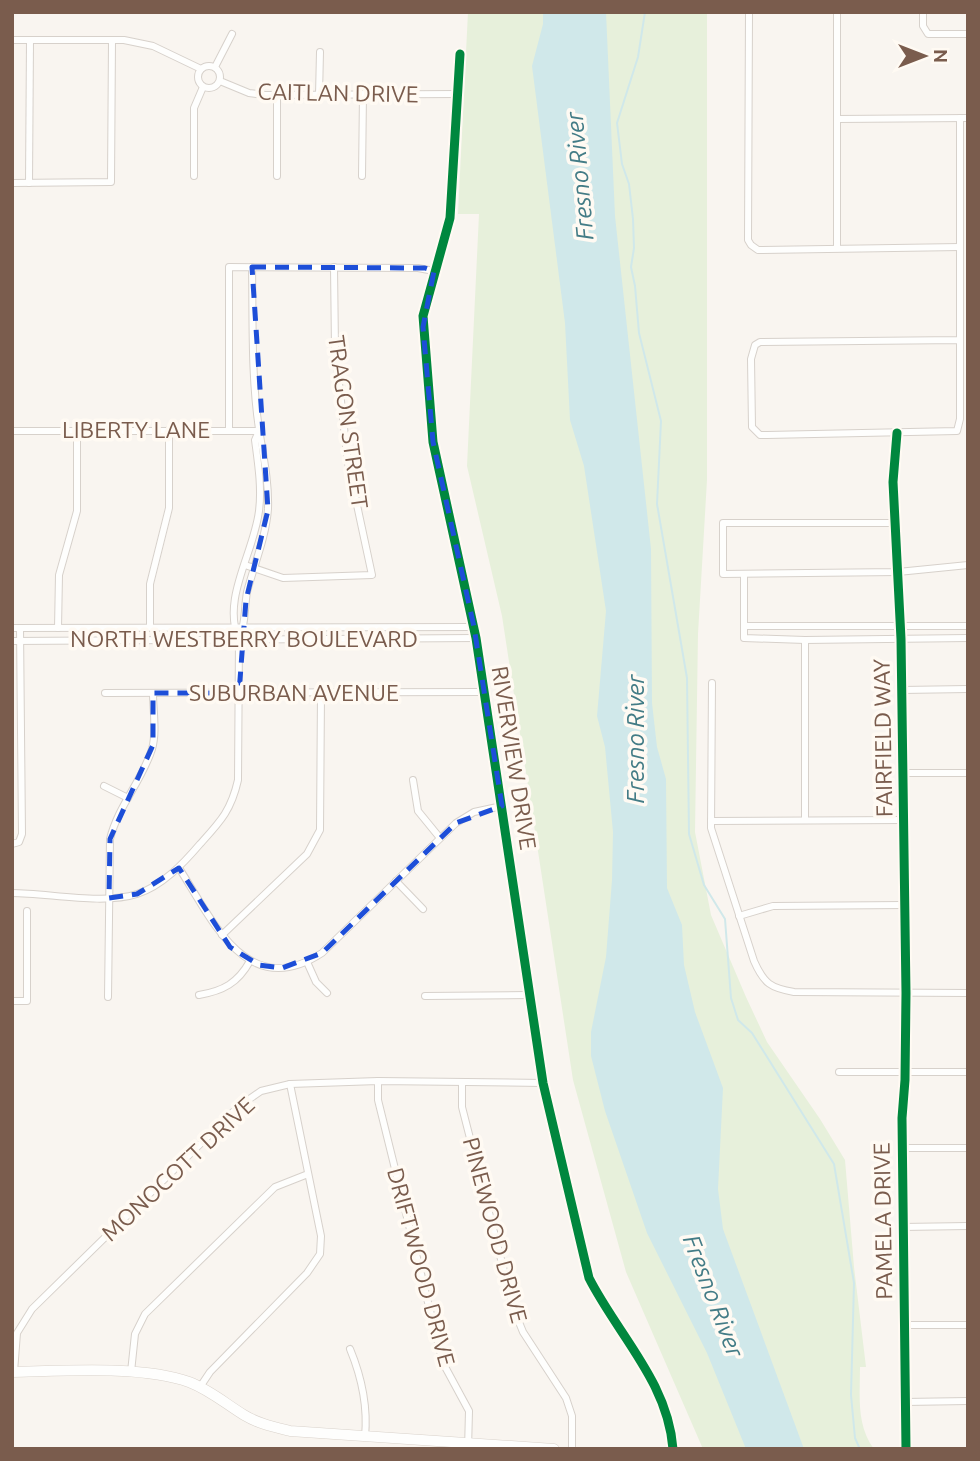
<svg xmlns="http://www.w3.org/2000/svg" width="980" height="1461" viewBox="0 0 980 1461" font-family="Ubuntu,sans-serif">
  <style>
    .green { fill: #e7f0db }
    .water { fill: #d0e8ea }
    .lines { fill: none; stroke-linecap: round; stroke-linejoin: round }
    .stream { stroke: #d0e8ea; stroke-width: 2 }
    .street-casing { stroke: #d7d1cb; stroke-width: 8 }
    .secondary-casing { stroke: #d9d2cb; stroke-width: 11 }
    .street { stroke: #fefefd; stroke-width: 6 }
    .secondary { stroke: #fefefd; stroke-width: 10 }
    .cycleway-casing { stroke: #fffaf3; stroke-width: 13 }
    .cycleway { stroke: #00873e; stroke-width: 9 }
    .marked { fill: none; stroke: #1d4ed8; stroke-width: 5; stroke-dasharray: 14 9; stroke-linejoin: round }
    .labels { text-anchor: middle; stroke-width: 7; stroke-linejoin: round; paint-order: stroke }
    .street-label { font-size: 23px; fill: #7a5c4d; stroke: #fffaf3 }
    .water-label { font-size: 24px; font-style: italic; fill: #437c86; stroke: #fffaf3 }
  </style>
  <rect width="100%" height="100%" fill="#f9f5f0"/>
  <!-- green -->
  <path class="green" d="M 468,12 L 707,12 L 707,480 L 698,634 L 695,832 L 711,915 L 746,997 L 767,1042 L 820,1119 L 845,1160 L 854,1267 L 866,1367 L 860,1367 C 860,1395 856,1425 874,1449 L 703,1449 L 626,1272 L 573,1080 L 502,616 L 467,466 L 479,214 L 458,214 Z"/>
  <!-- water -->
  <polygon class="water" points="543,12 606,12 615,216 651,549 652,703 657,747 666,779 667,888 682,925 684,965 695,1012 723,1088 718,1189 723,1229 804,1449 746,1449 707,1353 647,1233 605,1111 591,1056 591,1032 606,957 612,880 613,832 605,747 597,716 606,611 584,466 570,420 565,323 532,66 543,24"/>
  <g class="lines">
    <!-- stream -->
    <polyline class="stream" points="645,12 638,57 617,123 622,164 629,184 633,219 634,248 631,267 635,286 639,333 661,421 657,504 687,678 689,834 704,885 725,919 731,998 738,1020 752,1033 834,1164 854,1283 851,1395 855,1438 859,1447"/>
    <!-- street casing -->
    <g class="street-casing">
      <g id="street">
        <polyline points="749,12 748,240 751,245 758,250 960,247"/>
        <polyline points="837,12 837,248"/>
        <polyline points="923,12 923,26 928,34 968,34"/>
        <polyline points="12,40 124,40 153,46 201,69"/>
        <path d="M 460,54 L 450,218 L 423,316 L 433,442 L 476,638 L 543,1083 L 589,1278 C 618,1335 668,1382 673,1449"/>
        <circle cx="209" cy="77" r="11"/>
        <polyline points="215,67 232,34"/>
        <polyline points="220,81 249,93 265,95 458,94"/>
        <polyline points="319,95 320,52"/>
        <polyline points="837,119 968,118"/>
        <polyline points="194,176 194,108 203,87"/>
        <polyline points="277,176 277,95"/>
        <polyline points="362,176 363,94"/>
        <polyline points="12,183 111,182 112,40"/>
        <polyline points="29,183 30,40"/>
        <polyline points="960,340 760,342 755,345 751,359 752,427 760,435 767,435 957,431 960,419 960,118"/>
        <polyline points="229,430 229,267 418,268 434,271"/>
        <polyline points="12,431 259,431"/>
        <polyline points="897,433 893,482 901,639 906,993 905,1080 902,1118 906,1449"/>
        <polyline points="895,523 723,523 723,574 898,572 968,565"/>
        <polyline points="245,565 283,578 372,575 348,463 335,348 334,267"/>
        <polyline points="744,574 744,638 805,640 968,638"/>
        <polyline points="150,626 150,584 169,508 169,430"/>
        <polyline points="744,626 968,626"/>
        <polyline points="12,628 474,627"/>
        <polyline points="58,628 59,575 77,511 77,431"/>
        <path d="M 239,640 C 221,599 254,553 259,511 C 262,488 258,463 255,440 L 259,431"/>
        <polyline points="805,640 805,820"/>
        <polyline points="12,641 476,638"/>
        <path d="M 712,683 L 711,828 L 754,961 C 764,984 771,988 794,992 L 968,993"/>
        <polyline points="902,690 968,689"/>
        <polyline points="105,693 484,692"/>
        <polyline points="903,773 968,773"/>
        <polyline points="413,780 418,811 440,838"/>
        <polyline points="104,786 128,798"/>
        <polyline points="711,821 903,820"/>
        <polyline points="12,844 19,842 22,834 20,628"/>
        <path d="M 179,868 C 213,921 247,1002 322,953 L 456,823 L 474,812 L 502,806"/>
        <polyline points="396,881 423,909"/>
        <path d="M 12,893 C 48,893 103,905 137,894 C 162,886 183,864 200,844 C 220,822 231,811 238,780 L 239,640 C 246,624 244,609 247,592 C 254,565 266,537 268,509 C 269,481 263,455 259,429 C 251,376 253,320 252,267"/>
        <polyline points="739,916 773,906 904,905"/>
        <polyline points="222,935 307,854 320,830 321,693"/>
        <polyline points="307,962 316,982 327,993"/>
        <path d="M 199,995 C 223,991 238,983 250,961"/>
        <polyline points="425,996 529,995"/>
        <path d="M 108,997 L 110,839 C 118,806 142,781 152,749 C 157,732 153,710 153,693"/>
        <polyline points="12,1001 27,1001 27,911"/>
        <polyline points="839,1072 968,1072"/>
        <polyline points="378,1081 378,1100 443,1363 469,1411 468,1449"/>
        <polyline points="462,1083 462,1107 514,1310 523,1332 566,1398 572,1416 572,1449"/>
        <polyline points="902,1148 968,1148"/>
        <polyline points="902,1227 968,1226"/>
        <polyline points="904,1325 968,1325"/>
        <path d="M 350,1349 C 362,1378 368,1406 365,1437"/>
        <polyline points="14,1372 17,1333 32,1309 238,1107 261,1091 290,1084 378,1081 543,1083"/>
        <polyline points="131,1372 135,1334 145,1314 275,1187 308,1174"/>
        <polyline points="200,1387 210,1372 307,1273 320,1254 321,1236 290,1084"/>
        <polyline points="905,1402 968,1401"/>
      </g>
    </g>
    <!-- secondary casing -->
    <g class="secondary-casing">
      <path id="secondary" d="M 12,1372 C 62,1371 143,1365 189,1382 C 210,1390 226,1404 244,1415 C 259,1424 274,1427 290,1431 L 554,1449"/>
    </g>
    <!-- street -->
    <use href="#street" class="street"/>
    <!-- secondary -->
    <use href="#secondary" class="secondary"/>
    <!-- cycleway casing -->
    <g class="cycleway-casing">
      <g id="cycleway">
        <path d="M 460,54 L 450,218 L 423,316 L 433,442 L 476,638 L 543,1083 L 589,1278 C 618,1335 668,1382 673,1449"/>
        <polyline points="897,433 893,482 901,639 906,993 905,1080 902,1118 906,1449"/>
      </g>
    </g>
    <!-- cycleway -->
    <use href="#cycleway" class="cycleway"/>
  </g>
  <!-- marked area -->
  <path class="marked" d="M 252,267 L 425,268 L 434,271 L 423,327 L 433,442 L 474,627 L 502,806 L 456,823 L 322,953 L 282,968 L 259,965 L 230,947 L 179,868 L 137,894 L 109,898 L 110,839 L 153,745 L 153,693 L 239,693 L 246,600 L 268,510 Z"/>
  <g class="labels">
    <!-- street labels -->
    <g class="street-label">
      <text transform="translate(338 93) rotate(1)" y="8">CAITLAN DRIVE</text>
      <text transform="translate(348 422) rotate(82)" y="8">TRAGON STREET</text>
      <text x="136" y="438">LIBERTY LANE</text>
      <text x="244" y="647">NORTH WESTBERRY BOULEVARD</text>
      <text x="294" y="701">SUBURBAN AVENUE</text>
      <text transform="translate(883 738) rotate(-91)" y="8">FAIRFIELD WAY</text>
      <text transform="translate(514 758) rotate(81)" y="8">RIVERVIEW DRIVE</text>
      <text transform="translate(178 1169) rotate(-43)" y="8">MONOCOTT DRIVE</text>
      <text transform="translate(883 1221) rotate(-91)" y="8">PAMELA DRIVE</text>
      <text transform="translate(495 1230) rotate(75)" y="8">PINEWOOD DRIVE</text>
      <text transform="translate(421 1267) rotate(75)" y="8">DRIFTWOOD DRIVE</text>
    </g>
    <!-- water labels -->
    <g class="water-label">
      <text transform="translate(580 176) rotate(-95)" y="8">Fresno River</text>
      <text transform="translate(636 739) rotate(-90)" y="8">Fresno River</text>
      <text transform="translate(713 1296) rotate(69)" y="8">Fresno River</text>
    </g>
  </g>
  <!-- border -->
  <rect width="980" height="1461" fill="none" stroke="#7a5c4d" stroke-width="28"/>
  <!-- north arrow -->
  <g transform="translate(924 56) rotate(90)" stroke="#fffaf3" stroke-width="5" paint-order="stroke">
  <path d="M0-5L12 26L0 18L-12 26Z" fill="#7a5c4d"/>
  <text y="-10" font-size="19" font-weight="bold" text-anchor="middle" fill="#7a5c4d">N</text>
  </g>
</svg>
